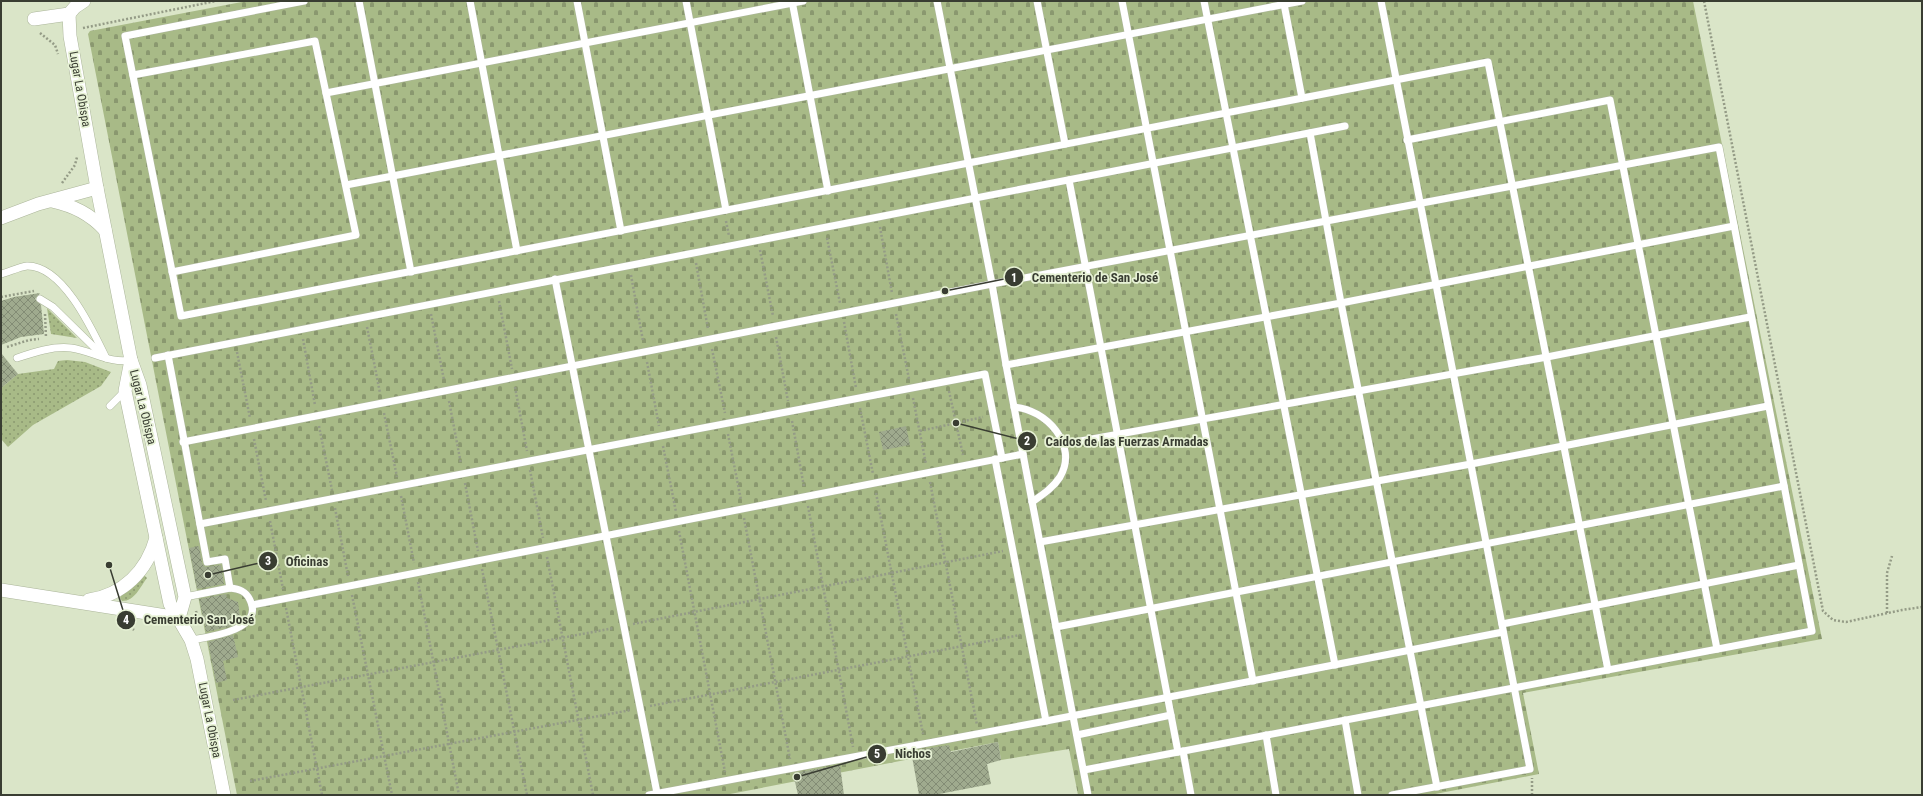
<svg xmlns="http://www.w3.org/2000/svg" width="1923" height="796" viewBox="0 0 1923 796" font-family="'Roboto Condensed',sans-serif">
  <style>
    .grass { fill: url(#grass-dots) }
    .cemetery { fill: url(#cemetery-stones) }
    .building { fill: url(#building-cross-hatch) }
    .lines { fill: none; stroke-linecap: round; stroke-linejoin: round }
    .lane-casing { stroke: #abb59a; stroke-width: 8 }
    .street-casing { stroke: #abb59a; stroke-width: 14 }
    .path { stroke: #949b86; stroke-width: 2.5; stroke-dasharray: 2 2; stroke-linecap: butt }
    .lane { stroke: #fff; stroke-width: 7 }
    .street { stroke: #fff; stroke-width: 13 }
    .labels { text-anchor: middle; stroke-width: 3.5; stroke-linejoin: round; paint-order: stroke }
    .street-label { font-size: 12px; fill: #393d32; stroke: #e7f2d5 }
    .leader { fill: none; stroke: #393d32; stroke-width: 1.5 }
    .callout-dot { fill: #393d32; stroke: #e7f2d5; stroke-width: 1.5 }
    .mark-label { font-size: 12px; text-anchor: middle; font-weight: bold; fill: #fff }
    .callout-label { font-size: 13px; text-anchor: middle; font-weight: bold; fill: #393d32; stroke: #e7f2d5; stroke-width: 3.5; stroke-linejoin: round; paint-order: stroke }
  </style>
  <defs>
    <pattern id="grass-dots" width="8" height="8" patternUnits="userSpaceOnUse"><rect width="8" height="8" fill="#a8ba87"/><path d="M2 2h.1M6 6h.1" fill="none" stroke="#8a986f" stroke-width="1.8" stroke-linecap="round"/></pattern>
    <pattern id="cemetery-stones" width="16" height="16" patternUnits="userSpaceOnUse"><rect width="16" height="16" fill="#a8ba87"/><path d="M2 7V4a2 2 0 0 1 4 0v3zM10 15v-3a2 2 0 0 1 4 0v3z" fill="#8a986f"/></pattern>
    <pattern id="building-cross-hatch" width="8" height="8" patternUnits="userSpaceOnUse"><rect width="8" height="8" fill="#9faa8e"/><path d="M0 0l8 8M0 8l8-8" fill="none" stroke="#838c75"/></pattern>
  </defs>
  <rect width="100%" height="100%" fill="#dae5c8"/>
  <!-- grass -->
  <g class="grass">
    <polygon points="47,308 77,338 51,334"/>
    <polygon points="67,360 85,362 111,372 101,386 33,425 8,447 1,439 1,388 18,374 54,369 58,361"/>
    <path d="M 143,574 L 147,578 C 140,587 135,601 122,601 L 120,598 L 122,593 Z"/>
  </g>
  <!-- cemetery -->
  <polygon class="cemetery" points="247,1 1693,1 1822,639 1523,693 1539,774 1430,795 1078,795 1069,749 1001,760 998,742 725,795 237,795 88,34 90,31"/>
  <!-- building -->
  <g class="building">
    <polygon points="40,293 35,299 41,305 44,334 21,337 1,345 1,301 14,297"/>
    <polygon points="1,353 18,374 1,388"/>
    <polygon points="906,426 910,445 883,450 879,432"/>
    <polygon points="199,546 202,563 205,567 221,565 224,584 197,589 189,548"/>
    <polygon points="226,594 227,598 238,602 240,616 231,626 206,632 199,599"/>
    <polygon points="233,635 238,657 223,661 227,680 216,683 208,642"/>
    <polygon points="998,742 1001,760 987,764 991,784 934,795 919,795 911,751 949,745 951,752"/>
    <polygon points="840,765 844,795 798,795 793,773"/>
  </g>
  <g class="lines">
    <!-- lane casing -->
    <g class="lane-casing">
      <g id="lane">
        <polyline points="304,1 125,36 181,316 1488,62 1608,670"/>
        <polyline points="359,1 411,272"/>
        <polyline points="470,1 517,251"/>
        <polyline points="577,1 621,231"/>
        <polyline points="686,1 726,210"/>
        <polyline points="792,1 828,191"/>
        <polyline points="937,1 992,284 1006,365 1088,795"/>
        <polyline points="1037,1 1065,144"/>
        <polyline points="1122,1 1253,681"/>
        <polyline points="1204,1 1335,665"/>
        <polyline points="1381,1 1530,769 1392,795"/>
        <polyline points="1284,4 1302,98"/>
        <polyline points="133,75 315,41 356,235 172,272"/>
        <polyline points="326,93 803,1"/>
        <polyline points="1310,133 1341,303 1437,787"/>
        <polyline points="1407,140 1610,100 1717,649"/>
        <polyline points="1069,180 1178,752"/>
        <polyline points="346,185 1302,1"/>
        <path d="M 1,274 C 9,272 19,267 27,266 C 63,265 93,331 106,358"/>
        <polyline points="555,279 657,793"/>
        <polyline points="40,299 53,307 102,355"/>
        <polyline points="168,355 207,562 225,559 230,588"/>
        <path d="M 17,358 C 35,352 53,346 71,348 C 92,351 110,364 131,360"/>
        <polyline points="155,358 1345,126"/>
        <polyline points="1006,365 1341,303 1734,226"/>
        <polyline points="110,406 125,391"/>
        <path d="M 1014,407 C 1046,409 1079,445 1060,477 C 1053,488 1042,495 1032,502"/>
        <polyline points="183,442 992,284 1719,147 1812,631 1084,770"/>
        <polyline points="1064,444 1547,357 1750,317"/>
        <polyline points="995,459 1046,721"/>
        <polyline points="200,524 985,374 1002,458"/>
        <polyline points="1040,542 1471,464 1768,406"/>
        <path d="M 185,597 L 230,588 C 239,589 246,591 250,600 C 265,630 209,637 191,640"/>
        <polyline points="252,605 1023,454"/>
        <polyline points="1502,624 1799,565"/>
        <polyline points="1056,627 1784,486"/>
        <polyline points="1345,720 1358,795"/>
        <polyline points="1077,735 1171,715"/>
        <polyline points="1266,735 1276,795"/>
        <polyline points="1183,751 1191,795"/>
        <polyline points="649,795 1046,721 1503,632"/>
      </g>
    </g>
    <!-- street casing -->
    <g class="street-casing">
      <g id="street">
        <polyline points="69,14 70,36 97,188 131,360 140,385 185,597 179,618"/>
        <polyline points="69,14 75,7 84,1"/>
        <polyline points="34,19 69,14"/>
        <path d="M 52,201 C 74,206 90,214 105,230"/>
        <polyline points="1,218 38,204 97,188"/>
        <polyline points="131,360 125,391 170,604 191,640 197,659 224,795"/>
        <polyline points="1,590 179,618"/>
        <path d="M 89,600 C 123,595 147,571 156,538"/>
      </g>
    </g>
    <!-- path -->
    <g class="path">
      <polyline points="1704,1 1823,611 1833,620 1846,622 1902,610 1922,607"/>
      <polyline points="83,28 216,1"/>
      <polyline points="40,33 55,45 58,54"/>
      <polyline points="62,183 75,165 77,157"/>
      <polyline points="726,221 729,236"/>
      <polyline points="880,227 892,293"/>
      <polyline points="827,238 840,303"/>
      <polyline points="760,250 773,316"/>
      <polyline points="696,263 708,329"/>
      <polyline points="631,275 643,341"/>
      <polyline points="1,297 34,291"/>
      <polyline points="499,301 512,369"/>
      <polyline points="45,314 46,338"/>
      <polyline points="431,314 444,380"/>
      <polyline points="896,314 909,379"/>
      <polyline points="844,322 856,388"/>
      <polyline points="367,327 380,393"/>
      <polyline points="776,337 788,401"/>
      <polyline points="303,339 315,405"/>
      <polyline points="7,347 29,340 39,339"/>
      <polyline points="712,349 725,413"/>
      <polyline points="237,352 250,418"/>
      <polyline points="647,362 659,426"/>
      <polyline points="515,387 527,451"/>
      <polyline points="949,391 963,455"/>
      <polyline points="913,398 926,464"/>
      <polyline points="449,401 461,464"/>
      <polyline points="860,408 873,474"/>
      <polyline points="384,413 397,477"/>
      <polyline points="792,421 804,487"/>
      <polyline points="319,426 332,490"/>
      <polyline points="920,431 983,417"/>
      <polyline points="728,434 741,500"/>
      <polyline points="254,439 266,501"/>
      <polyline points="663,446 676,512"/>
      <polyline points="530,470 543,538"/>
      <polyline points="930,482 977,725"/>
      <polyline points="465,483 478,551"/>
      <polyline points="876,493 923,734"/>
      <polyline points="401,496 414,563"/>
      <polyline points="808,506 853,747"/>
      <polyline points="335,508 348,576"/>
      <polyline points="744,518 790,759"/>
      <polyline points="270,521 283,589"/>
      <polyline points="679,531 725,772"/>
      <polyline points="547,557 593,795"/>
      <polyline points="482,569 527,795"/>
      <polyline points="418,582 459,795"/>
      <polyline points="352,595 392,795"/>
      <polyline points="286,608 322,795"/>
      <polyline points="196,611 199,626"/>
      <polyline points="1887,613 1887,573 1892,556"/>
      <polyline points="127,624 134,630"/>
      <polyline points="633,624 1003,551"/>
      <polyline points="233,700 614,628"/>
      <polyline points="650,706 1020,635"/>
      <polyline points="250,781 631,710"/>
      <polyline points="1532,795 1532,778"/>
    </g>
    <!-- lane -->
    <use href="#lane" class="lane"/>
    <!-- street -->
    <use href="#street" class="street"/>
  </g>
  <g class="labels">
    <!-- street labels -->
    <g class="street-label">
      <text transform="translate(80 89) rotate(80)" y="4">Lugar La Obispa</text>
      <text transform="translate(143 407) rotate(76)" y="4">Lugar La Obispa</text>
      <text transform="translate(210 720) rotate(79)" y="4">Lugar La Obispa</text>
    </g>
  </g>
  <!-- callouts -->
  <path class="leader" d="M945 291L1014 277M956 423L1027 441M208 575L268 561M109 565L126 620M797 777L877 754"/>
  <g class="callout-dot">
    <circle cx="945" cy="291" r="4"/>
    <circle cx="956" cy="423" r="4"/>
    <circle cx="208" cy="575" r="4"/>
    <circle cx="109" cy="565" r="4"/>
    <circle cx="797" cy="777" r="4"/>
    <circle cx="1014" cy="277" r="10"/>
    <circle cx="1027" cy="441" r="10"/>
    <circle cx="268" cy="561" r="10"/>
    <circle cx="126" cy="620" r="10"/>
    <circle cx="877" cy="754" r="10"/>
  </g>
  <g class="mark-label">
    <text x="1014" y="282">1</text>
    <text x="1027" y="445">2</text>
    <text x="268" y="565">3</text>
    <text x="126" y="624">4</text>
    <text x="877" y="758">5</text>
  </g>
  <g class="callout-label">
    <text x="1095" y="282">Cementerio de San José</text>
    <text x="1127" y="446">Caídos de las Fuerzas Armadas</text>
    <text x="307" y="566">Oficinas</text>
    <text x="199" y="624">Cementerio San José</text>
    <text x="913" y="758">Nichos</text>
  </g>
  <!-- border -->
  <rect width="1923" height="796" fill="none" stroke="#393d32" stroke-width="4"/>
</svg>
